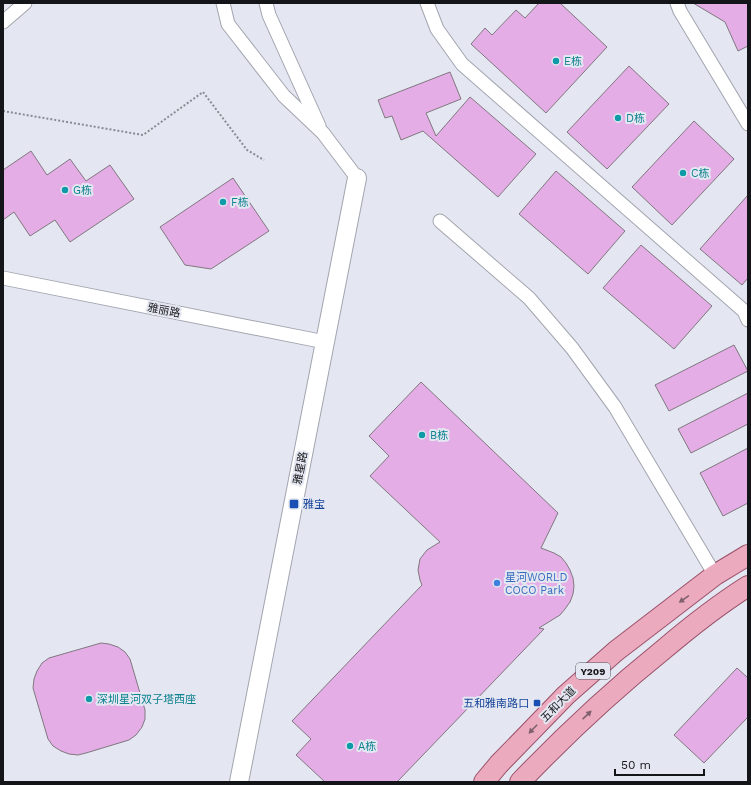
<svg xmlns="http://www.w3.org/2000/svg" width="751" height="785" viewBox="0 0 751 785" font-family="'Work Sans','Noto Sans SC',sans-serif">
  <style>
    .building { fill: #e4ade5; stroke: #807880 }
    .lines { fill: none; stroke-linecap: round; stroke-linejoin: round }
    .street-casing { stroke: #a2a5af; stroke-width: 15 }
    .secondary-casing { stroke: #a2a5af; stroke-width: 20 }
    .primary-casing { stroke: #995169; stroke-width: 22 }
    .path { stroke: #898b92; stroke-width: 2; stroke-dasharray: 2 2; stroke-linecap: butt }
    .street { stroke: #fff; stroke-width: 13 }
    .secondary { stroke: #fff; stroke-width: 18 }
    .primary { stroke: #ecaabf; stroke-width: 20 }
    .oneway { fill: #80606c }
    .culture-dot { fill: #0f9aa8; stroke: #e4e7f1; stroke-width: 1.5 }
    .transit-dot { fill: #1a4fb4; stroke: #e4e7f1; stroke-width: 1.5 }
    .shop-dot { fill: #3f7fe0; stroke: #e4e7f1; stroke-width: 1.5 }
    .labels { text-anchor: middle; stroke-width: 4; stroke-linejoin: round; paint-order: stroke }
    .shield { fill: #e4e7f1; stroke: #525459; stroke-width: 1 }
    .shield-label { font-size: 10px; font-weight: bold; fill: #141518 }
    .culture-label { font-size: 11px; fill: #0d838f; stroke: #e4e7f1; text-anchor: start }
    .street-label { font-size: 11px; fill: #141518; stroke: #e4e7f1 }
    .transit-label { font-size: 11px; fill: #164399; stroke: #e4e7f1; text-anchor: start }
    .shop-label { font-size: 11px; fill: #366cbe; stroke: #e4e7f1; text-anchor: start }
  </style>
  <rect width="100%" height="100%" fill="#e4e7f1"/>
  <!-- building -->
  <g class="building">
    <polygon points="539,3 560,3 607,47 546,113 471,44 485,28 492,35 516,10 525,18"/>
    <polygon points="693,3 748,3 748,46 738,51 725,22"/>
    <polygon points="629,66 669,104 607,169 567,132"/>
    <polygon points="450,72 461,99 426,113 436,136 470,97 536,154 498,197 423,131 401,140 392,116 385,118 378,100"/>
    <polygon points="694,121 734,159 672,225 632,187"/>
    <polygon points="31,151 47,175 70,159 86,181 110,165 134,199 70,242 55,220 30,236 14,212 3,220 3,170"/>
    <polygon points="556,171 625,231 588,274 519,214"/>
    <polygon points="233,178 269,231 211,269 185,265 160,227"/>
    <polygon points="748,195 748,278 742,285 700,249"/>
    <polygon points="641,245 712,306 674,349 603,288"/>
    <polygon points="734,345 748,371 669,411 655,385"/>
    <polygon points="421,382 558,513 541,548 554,553 561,557 566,563 570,570 573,578 574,586 573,594 570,602 565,609 560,615 539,628 544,629 397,782 325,782 296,755 311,739 292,721 422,585 420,580 418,570 420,559 427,550 440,542 370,476 389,456 369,436"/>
    <polygon points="748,393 748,424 691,453 678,429"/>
    <polygon points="748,448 748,503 723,516 700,473"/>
    <polygon points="101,643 109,644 118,647 125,652 130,659 145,710 145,719 142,727 136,735 129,740 86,753 78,755 69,754 61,751 53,746 48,739 33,688 34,679 37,671 42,663 49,658"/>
    <polygon points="737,668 748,678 748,717 704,763 674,735"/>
  </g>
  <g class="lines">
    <!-- street casing -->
    <g class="street-casing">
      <g id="street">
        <polyline points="223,3 228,24 284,96 323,133 357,178"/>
        <polyline points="266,3 269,15 319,126"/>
        <polyline points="427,3 437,29 462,64 744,311 748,320"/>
        <polyline points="677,3 680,11 748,124"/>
        <polyline points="3,22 25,3"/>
        <polyline points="440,221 529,298 572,348 615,407 715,575"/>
        <polyline points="3,278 325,342"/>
      </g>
    </g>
    <!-- secondary casing -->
    <g class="secondary-casing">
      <polyline id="secondary" points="239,782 357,178"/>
    </g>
    <!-- primary casing -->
    <g class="primary-casing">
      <g id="primary">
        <polyline points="484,782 499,764 566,695 616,651 715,575 748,555"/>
        <path d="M 520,782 C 565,735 612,691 663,650 C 690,627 718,605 748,586"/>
      </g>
    </g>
    <!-- path -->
    <polyline class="path" points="3,111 143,135 203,92 247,150 264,160"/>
    <!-- street -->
    <use href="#street" class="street"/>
    <!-- secondary -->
    <use href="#secondary" class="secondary"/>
    <!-- primary -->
    <use href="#primary" class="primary"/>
  </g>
  <!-- one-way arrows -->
  <defs><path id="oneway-solid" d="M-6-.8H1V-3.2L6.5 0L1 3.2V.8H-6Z"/></defs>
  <g class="oneway">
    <use href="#oneway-solid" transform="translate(684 599) rotate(145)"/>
    <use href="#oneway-solid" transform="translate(587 715) rotate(-43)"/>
    <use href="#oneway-solid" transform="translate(533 729) rotate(134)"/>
  </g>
  <!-- markers -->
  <g class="culture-dot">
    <circle cx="556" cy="61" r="4"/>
    <circle cx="618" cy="118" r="4"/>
    <circle cx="683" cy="173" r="4"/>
    <circle cx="65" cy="190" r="4"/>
    <circle cx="223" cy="202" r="4"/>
    <circle cx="422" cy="435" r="4"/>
    <circle cx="89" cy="699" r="4"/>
    <circle cx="350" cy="746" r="4"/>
  </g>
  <g class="transit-dot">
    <rect x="289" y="499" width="10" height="10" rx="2"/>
    <rect x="533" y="699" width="8" height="8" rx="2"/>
  </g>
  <circle class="shop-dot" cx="497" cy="583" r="4"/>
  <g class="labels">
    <!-- shield labels -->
    <rect class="shield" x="576" y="663" width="34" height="16" rx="3"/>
    <g class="shield-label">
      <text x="593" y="675">Y209</text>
    </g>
    <!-- culture labels -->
    <g class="culture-label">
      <text x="564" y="65">E栋</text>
      <text x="626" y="122">D栋</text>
      <text x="691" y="177">C栋</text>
      <text x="73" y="194">G栋</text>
      <text x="231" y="206">F栋</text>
      <text x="430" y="439">B栋</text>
      <text x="97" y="703">深圳星河双子塔西座</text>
      <text x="358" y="750">A栋</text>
    </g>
    <!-- street labels -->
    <g class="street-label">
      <text transform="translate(164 310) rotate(11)" y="4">雅丽路</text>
      <text transform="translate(300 468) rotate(-79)" y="4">雅星路</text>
      <text transform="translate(558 704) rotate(-45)" y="4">五和大道</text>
    </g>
    <!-- transit labels -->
    <g class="transit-label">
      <text x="303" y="508">雅宝</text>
      <text x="529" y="707" text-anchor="end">五和雅南路口</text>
    </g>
    <!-- shop labels -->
    <g class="shop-label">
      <text x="505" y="581">星河WORLD<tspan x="505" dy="13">COCO Park</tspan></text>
    </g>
  </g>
  <!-- border -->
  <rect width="751" height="785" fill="none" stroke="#141518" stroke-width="8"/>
  <!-- scale -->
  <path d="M615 769v6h89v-6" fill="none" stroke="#141518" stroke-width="2"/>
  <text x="621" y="769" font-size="12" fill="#141518" stroke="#e4e7f1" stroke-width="3" paint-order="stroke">50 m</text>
</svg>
